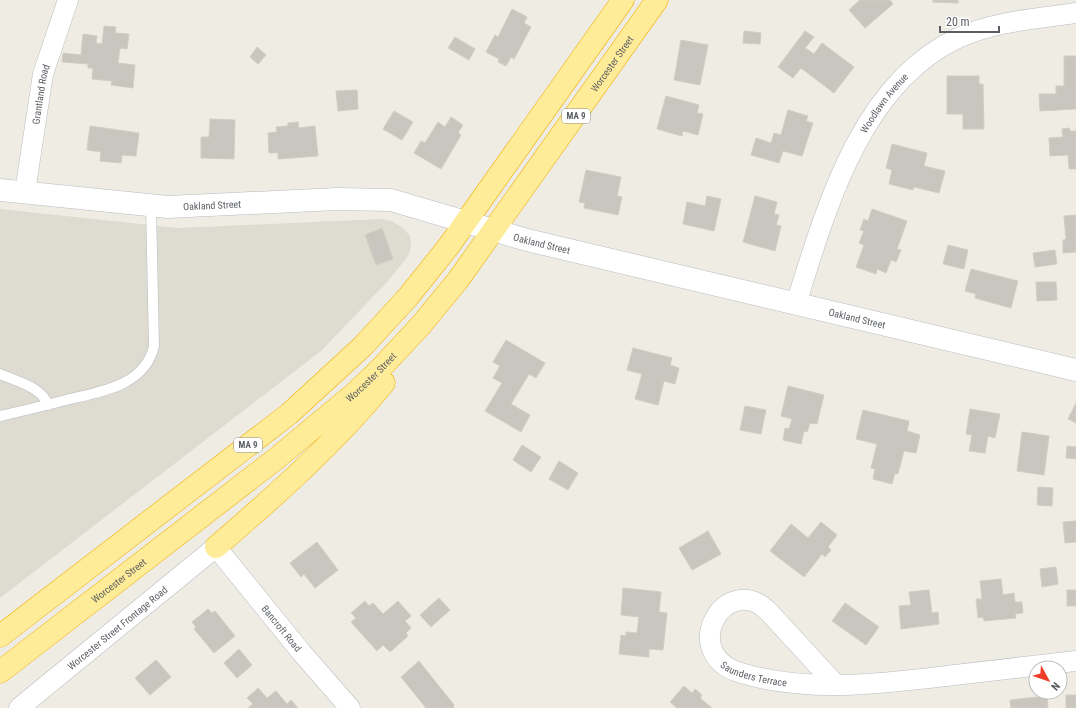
<svg xmlns="http://www.w3.org/2000/svg" width="1076" height="708" viewBox="0 0 1076 708" font-family="'Roboto Condensed',sans-serif">
  <style>
    .education { fill: #dedbd1 }
    .building { fill: #c9c6c0; stroke: #d3cec1 }
    .lines { fill: none; stroke-linecap: round; stroke-linejoin: round }
    .service-casing { stroke: #b8bbc0; stroke-width: 11 }
    .minor-casing { stroke: #b8bbc0; stroke-width: 21 }
    .tertiary-casing { stroke: #b8bbc0; stroke-width: 23 }
    .trunk-casing { stroke: #f1ad00; stroke-width: 23 }
    .service { stroke: #fff; stroke-width: 10 }
    .minor { stroke: #fff; stroke-width: 20 }
    .tertiary { stroke: #fff; stroke-width: 22 }
    .trunk { stroke: #ffec98; stroke-width: 22 }
    .labels { text-anchor: middle; stroke-width: 3; stroke-linejoin: round; paint-order: stroke }
    .shield { fill: #fff; stroke: #8c8f92; stroke-width: 1 }
    .shield-label { font-size: 9px; font-weight: bold; fill: #5b5f64 }
    .street-label { font-size: 10px; fill: #5b5f64; stroke: #fff }
  </style>
  <rect width="100%" height="100%" fill="#eeece3"/>
  <!-- education -->
  <polygon class="education" points="0,209 178,228 381,219 392,221 403,228 410,236 411,247 408,256 388,281 321,351 0,598"/>
  <!-- building -->
  <g class="building">
    <polygon points="860,0 890,0 893,4 865,28 849,10"/>
    <polygon points="933,0 958,0 958,3 933,2"/>
    <polygon points="512,9 527,17 524,23 531,27 514,59 511,57 506,66 498,62 499,59 486,52 495,35 498,37"/>
    <polygon points="104,26 116,27 115,33 129,34 127,49 120,48 118,63 135,65 133,88 111,85 112,81 92,79 93,68 88,68 88,64 62,62 63,53 81,55 83,34 97,36 96,43 102,44"/>
    <polygon points="744,31 761,33 760,44 743,43"/>
    <polygon points="805,31 814,37 805,48 814,54 822,43 854,67 834,93 801,68 793,78 778,67"/>
    <polygon points="455,37 475,49 469,60 448,48"/>
    <polygon points="681,40 708,45 700,85 674,80"/>
    <polygon points="257,47 266,55 258,64 250,57"/>
    <polygon points="1064,56 1076,56 1076,109 1040,111 1039,94 1056,94 1056,86 1064,86"/>
    <polygon points="947,76 979,76 979,84 983,84 984,129 963,129 963,114 947,114"/>
    <polygon points="357,90 358,109 338,111 336,91"/>
    <polygon points="666,96 699,105 697,113 703,114 698,135 683,131 682,136 657,129"/>
    <polygon points="788,110 808,116 806,121 813,123 802,156 783,151 779,163 751,155 756,138 771,143 774,133 781,135"/>
    <polygon points="394,111 413,122 402,140 383,129"/>
    <polygon points="451,117 463,125 458,133 461,135 441,169 414,153 421,141 425,143 438,122 445,127"/>
    <polygon points="210,119 235,120 234,159 201,158 201,137 209,137"/>
    <polygon points="298,122 299,128 315,126 318,156 278,159 278,153 269,153 268,133 277,132 276,127 288,126 288,123"/>
    <polygon points="90,126 139,133 136,156 122,155 121,163 100,161 101,152 87,150"/>
    <polygon points="1069,128 1070,131 1076,131 1076,169 1069,169 1068,155 1050,156 1049,138 1063,137 1062,129"/>
    <polygon points="892,144 927,153 924,166 945,171 939,193 914,187 913,190 889,184 892,170 886,168"/>
    <polygon points="586,170 621,177 617,196 622,197 618,215 584,208 585,203 579,202"/>
    <polygon points="707,196 721,199 714,231 683,224 687,202 705,206"/>
    <polygon points="755,196 777,202 774,214 779,215 776,225 781,226 775,251 743,242"/>
    <polygon points="872,209 907,221 897,249 901,250 896,262 891,260 886,273 877,269 876,274 856,267 864,245 859,243 864,231 860,230 864,219 868,221"/>
    <polygon points="1076,215 1076,252 1063,253 1063,240 1066,239 1064,216"/>
    <polygon points="382,228 393,259 376,265 365,235"/>
    <polygon points="948,245 968,250 964,269 943,264"/>
    <polygon points="1055,250 1057,264 1035,267 1033,253"/>
    <polygon points="971,269 1018,281 1011,308 975,298 976,294 965,291"/>
    <polygon points="1036,282 1056,282 1057,300 1037,301"/>
    <polygon points="506,340 545,363 536,378 529,374 511,404 530,415 521,432 485,411 502,383 493,378 500,366 493,362"/>
    <polygon points="633,348 672,358 670,365 679,368 675,384 664,381 658,405 635,399 642,374 627,370"/>
    <polygon points="788,386 824,395 817,424 810,423 807,432 804,431 801,444 783,440 785,428 789,429 792,419 781,416"/>
    <polygon points="1076,403 1076,423 1068,419"/>
    <polygon points="745,406 766,410 761,434 740,430"/>
    <polygon points="970,409 1000,414 995,438 988,436 985,453 969,451 972,435 966,434"/>
    <polygon points="863,410 909,421 907,431 920,435 916,453 904,451 898,474 895,473 892,484 873,479 875,469 871,468 877,444 856,439"/>
    <polygon points="1022,432 1049,436 1044,475 1017,471"/>
    <polygon points="522,445 541,457 531,472 513,460"/>
    <polygon points="1067,446 1076,447 1076,459 1066,458"/>
    <polygon points="559,461 578,473 568,490 549,479"/>
    <polygon points="1038,487 1053,488 1052,506 1037,505"/>
    <polygon points="1076,521 1076,542 1065,543 1063,522"/>
    <polygon points="821,522 837,535 828,547 831,550 825,557 822,554 804,577 770,551 791,524 808,538"/>
    <polygon points="708,531 721,554 692,570 679,548"/>
    <polygon points="317,542 338,570 315,588 304,574 301,577 290,563"/>
    <polygon points="1056,567 1058,584 1042,587 1040,569"/>
    <polygon points="1001,579 1003,595 1014,593 1015,602 1022,602 1023,613 1015,614 1016,618 984,621 983,617 978,618 976,599 982,599 980,581"/>
    <polygon points="623,588 661,592 659,612 667,613 663,650 649,649 649,657 619,654 621,635 626,636 626,632 637,633 639,617 621,615"/>
    <polygon points="929,590 932,613 938,612 939,624 901,629 899,606 911,605 909,592"/>
    <rect x="1067" y="590" width="9" height="16"/>
    <polygon points="439,598 450,610 431,627 420,615"/>
    <polygon points="365,601 369,606 373,603 383,614 398,601 411,616 405,621 411,628 406,633 408,636 390,652 383,645 377,651 351,622 356,618 351,613"/>
    <polygon points="845,603 879,627 866,645 832,621"/>
    <polygon points="208,609 212,613 215,611 235,636 214,653 194,629 196,627 192,622"/>
    <polygon points="239,649 252,665 237,678 224,663"/>
    <polygon points="156,660 171,677 150,695 135,678"/>
    <polygon points="419,661 454,705 453,708 426,708 401,677"/>
    <polygon points="684,686 692,693 695,689 702,695 700,698 712,708 677,708 670,702"/>
    <polygon points="258,688 267,698 276,691 287,704 291,700 298,708 248,708 253,704 247,698"/>
    <rect x="1066" y="695" width="10" height="13"/>
    <polygon points="1047,696 1048,708 1011,708 1010,700"/>
  </g>
  <g class="lines">
    <!-- service casing -->
    <g class="service-casing">
      <g id="service">
        <path d="M 0,374 C 16,381 42,387 48,405"/>
        <path d="M 0,416 C 22,411 44,406 66,400 C 100,392 145,386 154,346 L 151,206"/>
      </g>
    </g>
    <!-- minor casing -->
    <g class="minor-casing">
      <g id="minor">
        <path id="s1" d="M 25,192 L 43,74 L 68,0"/>
        <path id="s2" d="M 796,304 C 826,209 860,84 958,38 C 995,21 1036,19 1076,13"/>
        <path id="s3" d="M 836,685 L 768,611 C 725,570 677,654 741,673 C 807,693 879,684 946,676 C 990,671 1033,666 1076,661"/>
        <path id="s4" d="M 19,708 L 216,547 L 302,653 L 350,708"/>
      </g>
    </g>
    <!-- tertiary casing -->
    <g class="tertiary-casing">
      <g id="tertiary">
        <path id="s5" d="M 0,190 L 168,207 L 337,199 L 391,200 L 527,240 L 1076,370"/>
      </g>
    </g>
    <!-- trunk casing -->
    <g class="trunk-casing">
      <g id="trunk">
        <path d="M 216,547 C 275,496 334,444 384,383"/>
        <polyline points="0,636 289,414 363,346 408,297 448,247 623,0"/>
        <path id="s6" d="M 0,672 L 277,458 L 355,393 L 380,369 L 421,325 L 458,280 L 657,0"/>
      </g>
    </g>
    <!-- service -->
    <use href="#service" class="service"/>
    <!-- minor -->
    <use href="#minor" class="minor"/>
    <!-- tertiary -->
    <use href="#tertiary" class="tertiary"/>
    <!-- trunk -->
    <use href="#trunk" class="trunk"/>
  </g>
  <g class="labels">
    <!-- shield labels -->
    <g class="shield">
      <rect x="562" y="109" width="28" height="14" rx="3"/>
      <rect x="234" y="438" width="28" height="14" rx="3"/>
    </g>
    <g class="shield-label">
      <text x="576" y="119">MA 9</text>
      <text x="248" y="448">MA 9</text>
    </g>
    <!-- street labels -->
    <g class="street-label">
      <text dy="4" stroke="none"><textPath href="#s6" startOffset="870">Worcester Street</textPath></text>
      <text dy="4" stroke="none"><textPath href="#s1" startOffset="99">Grantland Road</textPath></text>
      <text dy="4" stroke="none"><textPath href="#s2" startOffset="221">Woodlawn Avenue</textPath></text>
      <text dy="4" stroke="none"><textPath href="#s5" startOffset="213">Oakland Street</textPath></text>
      <text dy="4" stroke="none"><textPath href="#s5" startOffset="549">Oakland Street</textPath></text>
      <text dy="4" stroke="none"><textPath href="#s5" startOffset="873">Oakland Street</textPath></text>
      <text dy="4" stroke="none"><textPath href="#s6" startOffset="474">Worcester Street</textPath></text>
      <text dy="4" stroke="none"><textPath href="#s6" startOffset="150">Worcester Street</textPath></text>
      <text dy="4" stroke="none"><textPath href="#s4" startOffset="127">Worcester Street Frontage Road</textPath></text>
      <text dy="4" stroke="none"><textPath href="#s4" startOffset="359">Bancroft Road</textPath></text>
      <text dy="4" stroke="none"><textPath href="#s3" startOffset="247">Saunders Terrace</textPath></text>
    </g>
  </g>
  <!-- north arrow -->
  <g transform="translate(1048 680) rotate(130)"><circle r="19" fill="#ffffff" stroke="#bdbfc1"/>
  <path d="M0-3L7 15L0 10L-7 15Z" fill="#ee3e29"/>
  <text y="-6" font-size="11" font-weight="bold" text-anchor="middle" fill="#5b5f64">N</text>
  </g>
  <!-- scale -->
  <path d="M940 26v6h59v-6" fill="none" stroke="#5b5f64" stroke-width="2"/>
  <text x="946" y="26" font-size="12" fill="#5b5f64" stroke="#ffffff" stroke-width="3" paint-order="stroke">20 m</text>
</svg>
